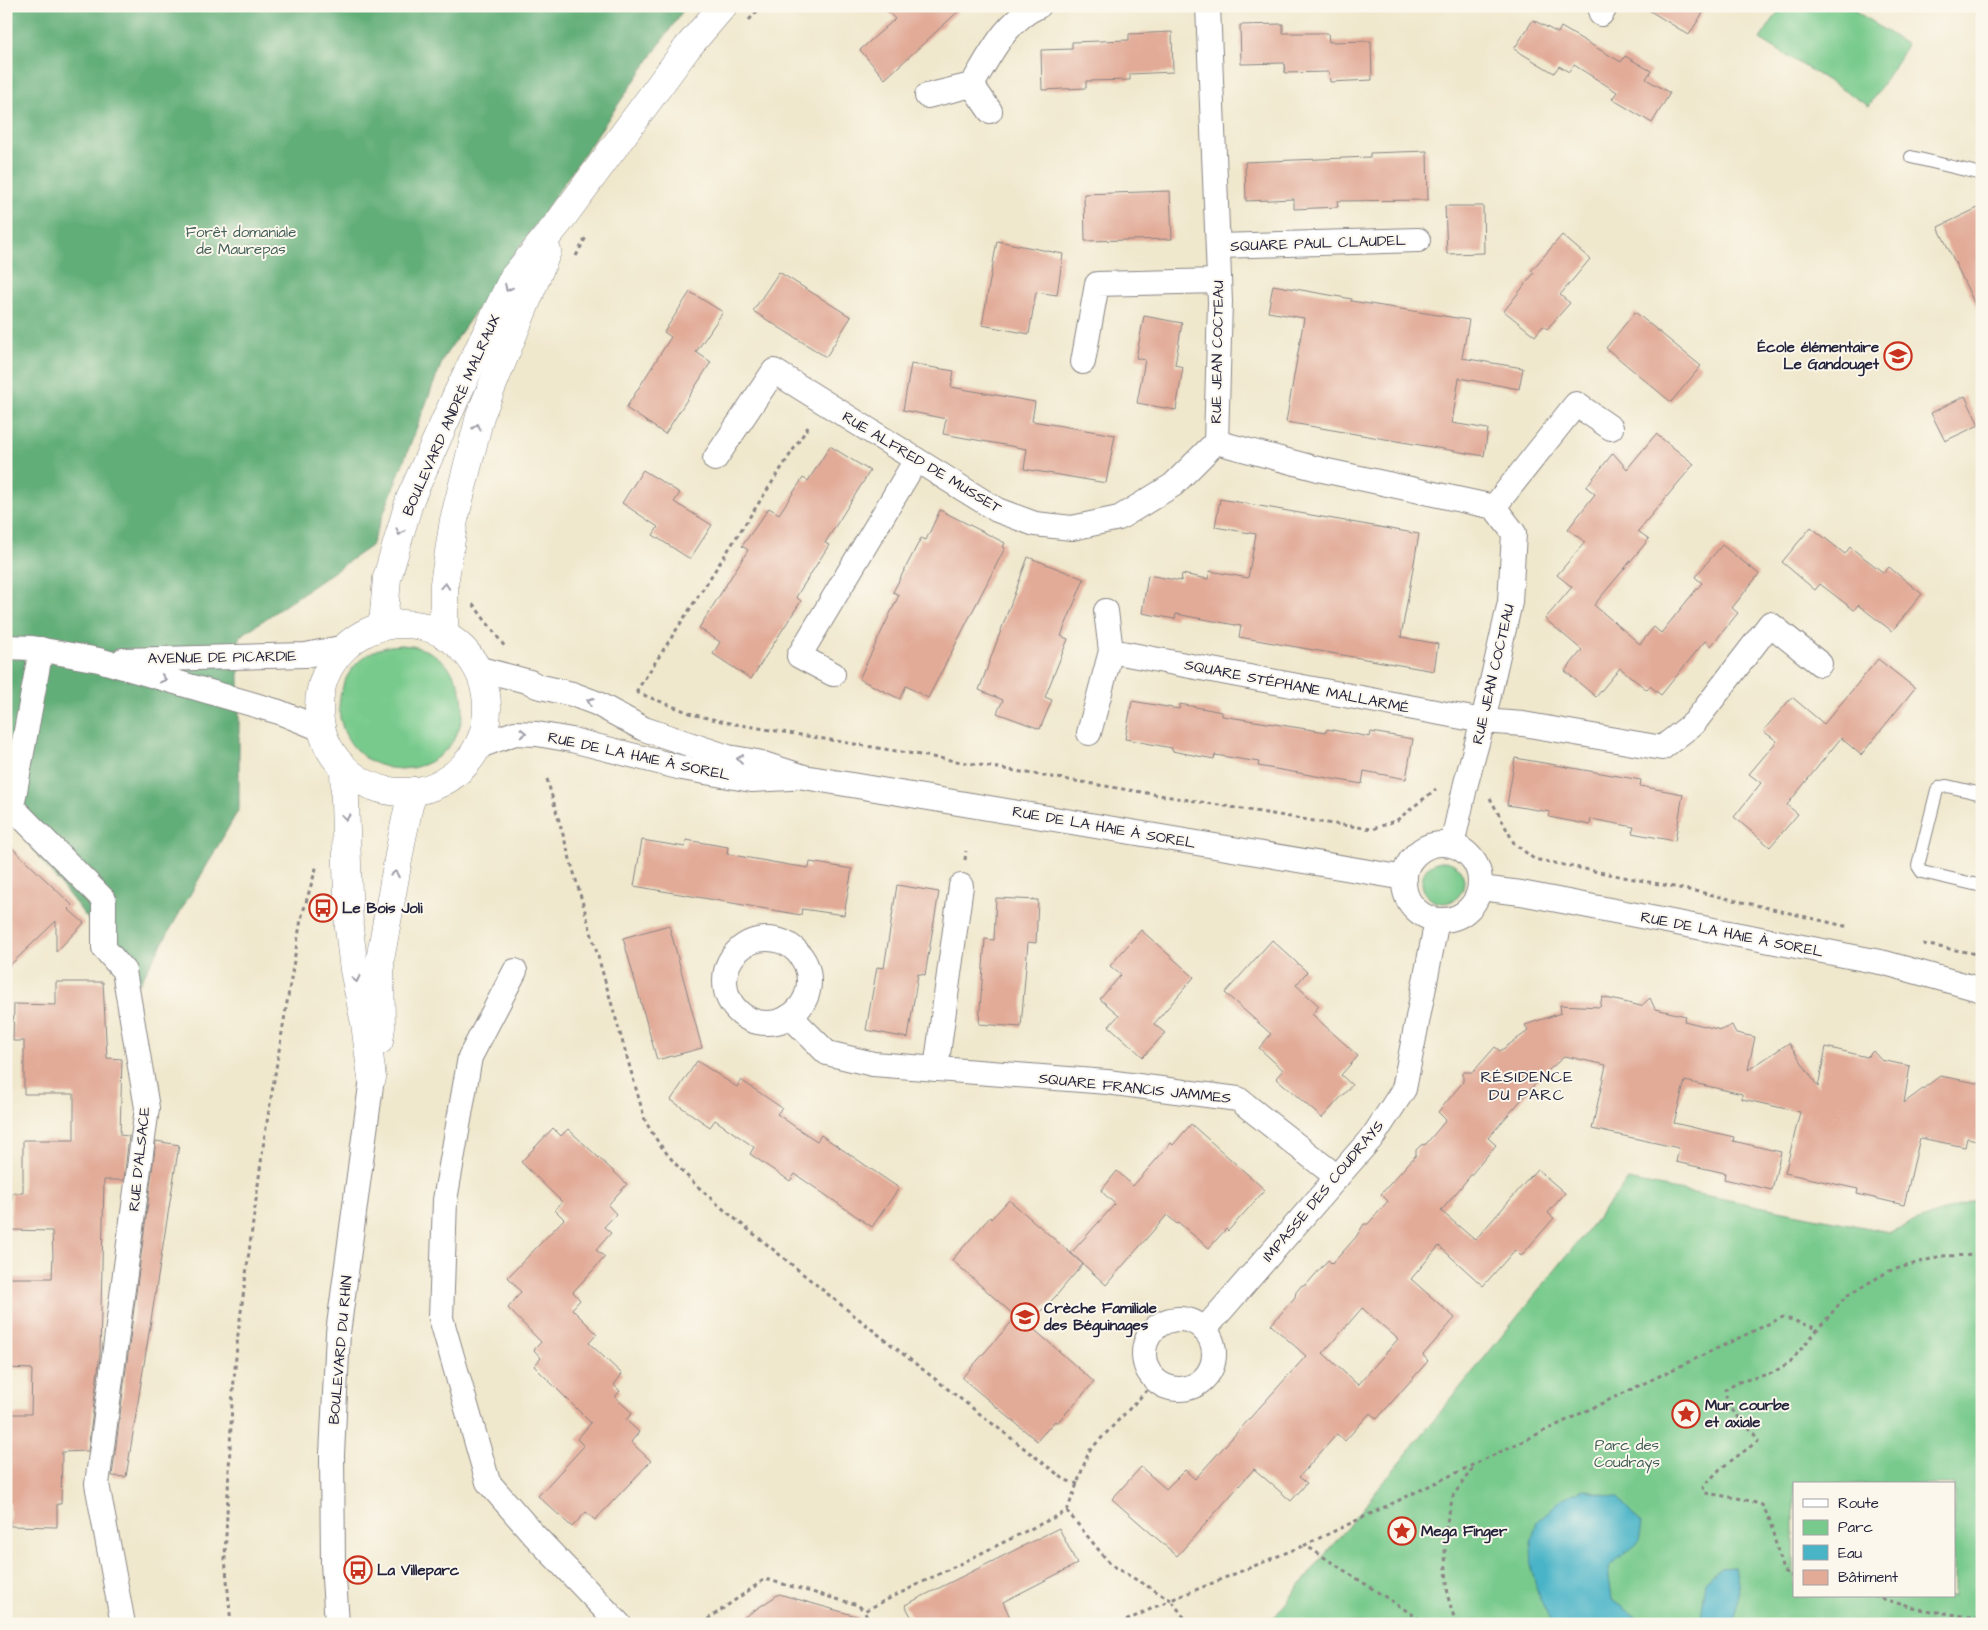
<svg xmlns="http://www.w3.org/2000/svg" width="1988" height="1630" viewBox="0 0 1988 1630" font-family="'Architects Daughter',sans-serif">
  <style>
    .green { fill: #78ca8c; stroke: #4d7664; fill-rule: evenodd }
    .forest { fill: #62ae78; stroke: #42685a }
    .water { fill: #4ab4c7; stroke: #366b81 }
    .building { fill: #e2ab98; fill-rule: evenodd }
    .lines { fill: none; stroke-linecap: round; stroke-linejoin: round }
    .service-casing { stroke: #898584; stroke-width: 14 }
    .minor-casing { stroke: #898584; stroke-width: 26 }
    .tertiary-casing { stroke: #898584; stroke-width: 29 }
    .path { stroke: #898584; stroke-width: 3; stroke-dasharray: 4 4; stroke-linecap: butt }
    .service { stroke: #fff; stroke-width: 12 }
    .minor { stroke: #fff; stroke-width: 24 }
    .tertiary { stroke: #fff; stroke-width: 28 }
    .oneway { stroke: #9c9ca7 }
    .labels { text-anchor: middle; stroke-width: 4; stroke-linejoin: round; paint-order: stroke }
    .park-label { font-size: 15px; fill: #405d57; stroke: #fbf7ec }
    .street-label { font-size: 15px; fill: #22223b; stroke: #fbf7ec }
    .poi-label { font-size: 15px; font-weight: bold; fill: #22223b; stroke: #fbf7ec; text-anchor: start }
    .neighbourhood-label { font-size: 16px; letter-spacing: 1px; fill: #22223b; stroke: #fbf7ec }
  </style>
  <rect width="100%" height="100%" fill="#fbf7ec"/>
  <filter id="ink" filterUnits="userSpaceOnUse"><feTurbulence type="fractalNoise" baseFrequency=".02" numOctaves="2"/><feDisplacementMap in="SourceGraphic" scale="10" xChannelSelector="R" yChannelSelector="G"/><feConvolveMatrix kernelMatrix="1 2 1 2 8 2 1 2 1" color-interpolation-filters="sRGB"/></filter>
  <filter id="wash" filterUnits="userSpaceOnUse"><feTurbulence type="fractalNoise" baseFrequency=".0096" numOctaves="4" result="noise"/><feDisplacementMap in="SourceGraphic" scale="20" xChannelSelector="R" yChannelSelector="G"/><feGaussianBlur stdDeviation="1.12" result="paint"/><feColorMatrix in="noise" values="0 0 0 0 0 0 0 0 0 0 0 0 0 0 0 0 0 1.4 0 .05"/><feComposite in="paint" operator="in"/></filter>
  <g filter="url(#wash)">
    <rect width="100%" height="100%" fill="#f0e8cd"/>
    <!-- green -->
    <g class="green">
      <polygon points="1782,6 1848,6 1907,45 1869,106 1760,39"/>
      <circle cx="401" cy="707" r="62"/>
      <circle cx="1443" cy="882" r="21"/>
      <path d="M 1628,1180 L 1889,1232 L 1982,1197 L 1982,1624 L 1269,1624 ZM 1794,1484 L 1954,1484 L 1954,1596 L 1794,1596 Z"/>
    </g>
    <!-- forest -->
    <polygon class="forest" points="6,6 686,6 444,357 371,546 239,637 239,809 139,984 6,815"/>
    <!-- water -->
    <g class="water">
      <polygon points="1584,1489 1618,1498 1642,1524 1639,1541 1608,1568 1612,1600 1645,1624 1552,1624 1540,1600 1532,1572 1531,1543 1537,1521 1563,1498"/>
      <path d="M 1734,1567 C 1741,1586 1740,1605 1733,1624 L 1695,1624 L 1701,1618 L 1706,1581 L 1720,1568 Z"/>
    </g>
    <g id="blocks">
      <!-- building -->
      <g class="building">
        <polygon points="883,6 964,6 885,79 860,50 895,19"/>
        <polygon points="1642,6 1707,6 1689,35"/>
        <polygon points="1533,20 1558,33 1561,27 1621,62 1625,56 1651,71 1646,79 1670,93 1652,123 1612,99 1617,92 1574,65 1569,72 1559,66 1554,73 1514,49"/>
        <polygon points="1283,24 1283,33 1328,33 1329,42 1371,41 1372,80 1330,82 1329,72 1285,73 1284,63 1241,64 1240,25"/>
        <polygon points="1172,32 1173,72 1130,74 1130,80 1086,81 1086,88 1042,90 1041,50 1072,49 1072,42 1129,40 1129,34"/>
        <polygon points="1427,151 1428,200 1337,201 1338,207 1294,209 1294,199 1246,201 1245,162 1370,157 1370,153"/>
        <polygon points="1170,191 1172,239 1085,241 1084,194"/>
        <polygon points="1445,206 1483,206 1484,253 1447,254"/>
        <polygon points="1982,206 1982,319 1938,227"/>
        <polygon points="1562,235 1590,259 1560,295 1570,303 1547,329 1543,326 1535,336 1504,311 1534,273 1531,271"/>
        <polygon points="997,241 1063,254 1057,295 1036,292 1029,334 982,325"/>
        <polygon points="779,272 851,317 826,357 753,311"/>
        <polygon points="1273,285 1352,299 1351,301 1469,320 1462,358 1523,368 1519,389 1459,378 1452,423 1488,429 1484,456 1286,422 1304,318 1268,312"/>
        <polygon points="690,292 723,312 696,352 711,362 665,434 626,408 671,337 664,332"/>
        <polygon points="1635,312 1701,366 1671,402 1606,348"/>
        <polygon points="1144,316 1182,323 1175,365 1183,367 1176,410 1137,403 1145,360 1136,358"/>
        <polygon points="911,364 954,371 951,387 1035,402 1032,421 1115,435 1106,483 1024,469 1027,449 943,434 946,419 903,410"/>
        <polygon points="1965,396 1979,425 1945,441 1931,413"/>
        <polygon points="1656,434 1694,464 1638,531 1649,539 1594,605 1640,644 1654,627 1661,633 1695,591 1702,583 1695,577 1722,545 1759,574 1732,608 1738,613 1711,646 1705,641 1661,695 1650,686 1647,690 1620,668 1596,697 1565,671 1582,650 1545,619 1572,587 1557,575 1585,542 1568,529 1595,494 1586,487 1613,453 1627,469"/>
        <polygon points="830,446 870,471 825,543 829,545 796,597 801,601 751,679 713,654 720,642 699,628 748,550 742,546 769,508 779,514 803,478 808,481"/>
        <polygon points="643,470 680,493 674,502 712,525 690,559 653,535 658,527 622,503"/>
        <polygon points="1220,499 1419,534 1401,637 1438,644 1434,671 1239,637 1241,626 1176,614 1175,619 1142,613 1148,575 1181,581 1182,574 1208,579 1210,571 1248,578 1256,534 1215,527"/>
        <polygon points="940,510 1005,543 1003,547 1005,548 928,698 906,686 900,699 859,679 899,595 893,592 921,538 926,540"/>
        <polygon points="1811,527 1845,554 1850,547 1884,573 1889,567 1922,594 1892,631 1858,605 1854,610 1820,584 1815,590 1782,562"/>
        <polygon points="1028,557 1084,579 1061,636 1068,639 1045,697 1052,700 1040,729 997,713 1003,700 979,690"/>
        <polygon points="1878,659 1915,688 1861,755 1841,738 1787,805 1798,814 1770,847 1734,817 1761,783 1749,774 1777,741 1763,731 1792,697 1824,724"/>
        <polygon points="1132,701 1179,709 1180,704 1222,712 1222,716 1326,732 1327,729 1370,737 1371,732 1413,739 1406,779 1364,771 1362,784 1258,766 1259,762 1215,755 1214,759 1172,751 1172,748 1125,739"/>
        <polygon points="1515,758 1641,780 1640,786 1683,794 1675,841 1632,833 1634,827 1591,819 1590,825 1549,817 1550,812 1507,805"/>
        <polygon points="642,840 685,847 686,840 728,847 727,854 789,865 809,868 810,862 852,869 844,915 802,909 801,915 634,886"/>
        <polygon points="6,842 72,905 68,909 84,923 56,952 56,921 6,969"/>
        <polygon points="897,885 939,892 925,975 918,974 908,1038 866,1030 877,967 884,968"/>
        <polygon points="996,898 1038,900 1036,943 1028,942 1021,1027 979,1024 985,939 994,940"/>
        <polygon points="669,925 702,1048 657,1060 623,938"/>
        <polygon points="1141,930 1194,977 1154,1024 1165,1033 1143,1057 1109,1026 1119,1015 1100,999 1121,975 1110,966"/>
        <polygon points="1272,940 1307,972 1296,985 1319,1006 1312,1014 1358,1056 1341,1075 1352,1085 1322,1118 1276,1078 1283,1070 1259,1048 1271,1034 1225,993"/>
        <polygon points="56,982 103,982 107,1058 122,1059 120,1135 129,1136 124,1180 104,1180 100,1354 88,1451 62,1452 61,1504 57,1504 57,1527 10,1526 10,1503 6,1503 6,1414 31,1414 32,1369 6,1368 6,1278 52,1278 53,1255 52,1231 10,1230 12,1193 23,1193 23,1140 74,1140 74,1094 24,1094 24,1041 13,1041 14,1004 56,1005"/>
        <path d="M 1602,997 L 1641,1006 L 1650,998 L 1655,1009 L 1686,1016 L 1684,1021 L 1721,1030 L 1732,1025 L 1736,1033 L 1755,1037 L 1748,1070 L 1789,1043 L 1818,1087 L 1826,1047 L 1867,1057 L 1873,1051 L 1881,1060 L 1910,1066 L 1904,1103 L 1940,1076 L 1982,1084 L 1982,1141 L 1967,1138 L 1965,1147 L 1920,1138 L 1904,1205 L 1857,1194 L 1858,1189 L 1785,1173 L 1800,1112 L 1742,1099 L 1742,1094 L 1685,1081 L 1674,1123 L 1734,1137 L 1733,1141 L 1781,1152 L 1772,1190 L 1724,1179 L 1725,1173 L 1676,1162 L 1679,1148 L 1592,1129 L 1606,1065 L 1565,1056 L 1535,1082 L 1536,1083 L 1488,1138 L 1496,1145 L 1441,1211 L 1475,1240 L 1537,1169 L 1565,1193 L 1548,1213 L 1554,1218 L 1521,1256 L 1515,1250 L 1483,1286 L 1439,1246 L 1411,1279 L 1455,1318 L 1423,1355 L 1428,1361 L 1377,1419 L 1370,1413 L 1345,1441 L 1337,1434 L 1299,1477 L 1307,1483 L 1291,1501 L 1254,1469 L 1177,1556 L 1112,1499 L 1141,1467 L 1166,1489 L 1185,1470 L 1195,1479 L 1306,1356 L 1271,1325 L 1295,1297 L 1296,1292 L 1302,1285 L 1306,1285 L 1328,1260 L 1332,1264 L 1356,1237 L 1364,1224 L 1368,1224 L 1388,1201 L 1381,1194 L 1416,1155 L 1416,1150 L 1421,1145 L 1426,1144 L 1446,1120 L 1438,1112 L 1463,1082 L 1463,1072 L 1473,1072 L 1495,1047 L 1500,1051 L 1528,1031 L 1525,1025 L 1561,1013 L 1560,1005 L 1600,1007 ZM 1362,1308 L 1398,1339 L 1358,1385 L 1323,1353 Z"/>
        <polygon points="697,1061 737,1087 741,1080 782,1108 777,1114 797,1128 817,1141 821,1135 899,1188 872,1227 795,1174 790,1181 769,1167 750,1154 754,1147 715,1120 710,1127 671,1100"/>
        <polygon points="1191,1124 1265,1190 1228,1231 1226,1229 1209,1248 1179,1223 1177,1224 1167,1215 1106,1285 1071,1253 1115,1204 1101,1191 1117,1171 1133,1186 1171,1143 1173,1145"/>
        <polygon points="553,1128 561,1136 568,1129 627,1184 608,1205 616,1214 604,1227 611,1233 596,1250 605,1257 573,1292 580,1300 572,1309 597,1334 589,1343 622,1374 614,1385 620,1391 615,1397 632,1413 626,1420 639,1432 631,1442 651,1461 595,1520 586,1512 572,1527 538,1496 584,1446 577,1439 591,1423 534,1366 541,1358 534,1350 541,1342 508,1308 521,1292 508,1277 564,1219 555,1210 562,1202 521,1162"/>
        <polygon points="156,1141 179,1145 126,1477 112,1476"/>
        <polygon points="1009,1200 1083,1264 1055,1297 1028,1324 1094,1382 1057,1423 1055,1421 1037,1441 962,1378 1016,1317 952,1260 990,1217 991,1219"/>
        <polygon points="1059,1528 1077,1564 1003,1602 1013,1624 915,1624 905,1605"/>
        <polygon points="779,1594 860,1617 859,1624 734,1624"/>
      </g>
    </g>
  </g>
  <g filter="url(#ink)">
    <use href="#blocks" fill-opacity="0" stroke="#898584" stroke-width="1"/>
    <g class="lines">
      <!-- service casing -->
      <g class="service-casing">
        <g id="service">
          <polyline points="1911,157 1982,174"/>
          <polyline points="1982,794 1947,786 1941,787 1937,790 1918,866 1922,872 1982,886"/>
        </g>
      </g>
      <!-- minor casing -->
      <g class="minor-casing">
        <g id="minor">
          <polyline points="1208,6 1220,302 1216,442 1318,469 1494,507 1514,533 1510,602 1483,721 1466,783 1452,845"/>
          <polyline points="1601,14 1606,6"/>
          <path d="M 972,85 C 990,55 1006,20 1039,6"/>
          <polyline points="927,96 972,85 990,111"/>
          <polyline points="1218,246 1418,240"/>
          <polyline points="1083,362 1097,284 1219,281"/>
          <polyline points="715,459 774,371 997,510 1035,524 1072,528 1119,518 1173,485 1216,442"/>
          <polyline points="1494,507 1576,404 1611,428"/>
          <polyline points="1106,611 1111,651"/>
          <polyline points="6,647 32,648 99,660 279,712 321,729"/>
          <polyline points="41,649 12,807 104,900 104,948 124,971 147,1108 97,1484 123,1624"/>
          <polyline points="123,660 306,655 345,647"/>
          <polyline points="477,668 530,682 537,686 572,694 596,703 644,729 728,757 757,762 804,777 1405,878"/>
          <polyline points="833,674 799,656 916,460"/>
          <polyline points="1089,733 1111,651 1483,721 1523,724 1662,748 1694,723 1770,624 1820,664"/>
          <polyline points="477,747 515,733 537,734 572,740 682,768 752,780 790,778"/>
          <circle cx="1442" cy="882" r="38"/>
          <polyline points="1480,888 1521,893 1885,963 1982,990"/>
          <circle cx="767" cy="981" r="42"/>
          <polyline points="515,971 470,1057 445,1200 441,1318 488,1482 534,1535 619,1624"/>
          <polyline points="790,1016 827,1053 873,1064 1107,1082 1238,1099 1337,1177"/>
          <polyline points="936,1069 961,886"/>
          <circle cx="1179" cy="1354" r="35"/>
          <polyline points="1204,1330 1374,1135 1404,1089 1437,920"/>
          <polyline points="337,1624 333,1563 332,1454 338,1333 372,1078"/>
        </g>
      </g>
      <!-- tertiary casing -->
      <g class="tertiary-casing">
        <g id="tertiary">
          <circle cx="403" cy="708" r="84"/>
          <polyline points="383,626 387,578 410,499 459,390 513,278 559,222 687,48 723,6"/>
          <polyline points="444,634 444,584 454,520 480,416 547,251"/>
          <polyline points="344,768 349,928 354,970 365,1023 372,1078"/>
          <polyline points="379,1041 381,1027 380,960 402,838 409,805 414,791"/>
        </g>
      </g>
      <!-- path -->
      <g class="path">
        <polyline points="749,20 762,6"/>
        <polyline points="576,256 586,237"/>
        <polyline points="473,604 505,647"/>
        <polyline points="636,692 695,715 729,723 1326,823 1373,829 1397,820 1436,789"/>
        <polyline points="636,692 810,424"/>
        <path d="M 547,779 L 645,1120 C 672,1174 734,1217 780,1255 C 873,1332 970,1406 1065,1480 L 1078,1484"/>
        <polyline points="1490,798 1514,843 1534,859 1704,893 1849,927"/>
        <polyline points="965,860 966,851"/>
        <polyline points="1923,944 1982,955"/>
        <polyline points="1067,1511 1089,1451 1156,1381"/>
        <path d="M 1794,1577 L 1783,1571 L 1769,1518 L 1762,1505 L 1743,1499 L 1705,1493 L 1703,1487 L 1720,1469 L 1758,1441 C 1749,1421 1727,1415 1725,1390 L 1735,1383 L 1772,1373 L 1790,1362 L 1846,1296 L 1889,1271 L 1941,1256 L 1982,1255"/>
        <polyline points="1874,1596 1913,1608 1982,1619"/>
        <polyline points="231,1624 225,1558 232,1403 238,1334 264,1140 301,919 317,865"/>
        <polyline points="701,1624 765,1579 858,1605 864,1611"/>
        <polyline points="870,1624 864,1611 1067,1511 1111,1565 1171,1600"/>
        <polyline points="1119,1624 1170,1600"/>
        <polyline points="1189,1624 1171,1600 1305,1545"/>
        <polyline points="1427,1624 1305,1545 1783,1317 1818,1329"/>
        <polyline points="1456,1624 1448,1597 1445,1555 1446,1526 1453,1496 1474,1466"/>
      </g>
      <!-- service -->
      <use href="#service" class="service"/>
      <!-- minor -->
      <use href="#minor" class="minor"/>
      <!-- tertiary -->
      <use href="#tertiary" class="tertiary"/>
    </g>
    <!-- one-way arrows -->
    <defs><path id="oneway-chevron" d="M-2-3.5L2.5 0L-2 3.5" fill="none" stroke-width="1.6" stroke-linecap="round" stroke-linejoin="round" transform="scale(1.25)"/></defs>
    <g class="oneway">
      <use href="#oneway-chevron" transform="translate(508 288) rotate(116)"/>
      <use href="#oneway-chevron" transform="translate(477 427) rotate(-76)"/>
      <use href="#oneway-chevron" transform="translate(400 532) rotate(106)"/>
      <use href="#oneway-chevron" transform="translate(445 586) rotate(-86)"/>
      <use href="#oneway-chevron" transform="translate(163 679) rotate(17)"/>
      <use href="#oneway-chevron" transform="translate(590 701) rotate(-157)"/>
      <use href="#oneway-chevron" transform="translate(523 733)"/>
      <use href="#oneway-chevron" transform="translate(740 759) rotate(-172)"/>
      <use href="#oneway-chevron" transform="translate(346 817) rotate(86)"/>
      <use href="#oneway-chevron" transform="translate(395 874) rotate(-80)"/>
      <use href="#oneway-chevron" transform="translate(356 979) rotate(78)"/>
    </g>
  </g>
  <!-- icons -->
  <defs>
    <g id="school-ring" transform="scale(1.4375)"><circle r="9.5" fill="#fbf7ec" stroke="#c8321e" stroke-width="1.5"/><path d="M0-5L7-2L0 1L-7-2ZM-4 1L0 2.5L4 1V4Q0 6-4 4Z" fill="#c8321e"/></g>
    <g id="bus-ring" transform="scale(1.4375)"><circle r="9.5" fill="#fbf7ec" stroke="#c8321e" stroke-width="1.5"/><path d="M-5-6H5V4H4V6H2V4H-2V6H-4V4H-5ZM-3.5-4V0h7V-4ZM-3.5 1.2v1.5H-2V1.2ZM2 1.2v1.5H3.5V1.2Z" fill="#c8321e"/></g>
    <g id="sight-ring" transform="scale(1.4375)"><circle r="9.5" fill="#fbf7ec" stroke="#c8321e" stroke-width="1.5"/><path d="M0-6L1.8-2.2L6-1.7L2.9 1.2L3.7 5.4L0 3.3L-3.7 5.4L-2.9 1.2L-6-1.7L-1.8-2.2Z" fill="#c8321e"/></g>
  </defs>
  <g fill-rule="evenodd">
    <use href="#school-ring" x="1898" y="356"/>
    <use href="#bus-ring" x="323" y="908"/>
    <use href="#school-ring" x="1025" y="1317"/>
    <use href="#sight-ring" x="1686" y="1414"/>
    <use href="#sight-ring" x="1402" y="1531"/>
    <use href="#bus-ring" x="358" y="1570"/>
  </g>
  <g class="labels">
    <!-- park labels -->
    <g class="park-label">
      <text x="241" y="237">Forêt domaniale<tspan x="241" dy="17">de Maurepas</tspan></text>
      <text x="1627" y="1450">Parc des<tspan x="1627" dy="17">Coudrays</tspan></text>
    </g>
    <!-- street labels -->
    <g class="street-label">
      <text transform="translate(1318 243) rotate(-2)" y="5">SQUARE PAUL CLAUDEL</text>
      <text transform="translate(1217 352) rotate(-89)" y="5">RUE JEAN COCTEAU</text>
      <text transform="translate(451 415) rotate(-66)" y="5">BOULEVARD ANDRÉ MALRAUX</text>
      <text transform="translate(922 462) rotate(31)" y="5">RUE ALFRED DE MUSSET</text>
      <text transform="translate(222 657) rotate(-1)" y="5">AVENUE DE PICARDIE</text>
      <text transform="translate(1493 674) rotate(-77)" y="5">RUE JEAN COCTEAU</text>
      <text transform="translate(1297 686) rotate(11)" y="5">SQUARE STÉPHANE MALLARMÉ</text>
      <text transform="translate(639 756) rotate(12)" y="5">RUE DE LA HAIE À SOREL</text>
      <text transform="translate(1104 827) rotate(10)" y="5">RUE DE LA HAIE À SOREL</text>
      <text transform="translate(1732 934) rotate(11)" y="5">RUE DE LA HAIE À SOREL</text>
      <text transform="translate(1135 1088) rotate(6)" y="5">SQUARE FRANCIS JAMMES</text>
      <text transform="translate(139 1159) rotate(-84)" y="5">RUE D'ALSACE</text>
      <text transform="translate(1323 1191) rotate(-50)" y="5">IMPASSE DES COUDRAYS</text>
      <text transform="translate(340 1350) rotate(-85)" y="5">BOULEVARD DU RHIN</text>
    </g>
    <!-- poi labels -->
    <g class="poi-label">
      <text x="1879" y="352" text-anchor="end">École élémentaire<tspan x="1879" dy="17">Le Gandouget</tspan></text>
      <text x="342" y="913">Le Bois Joli</text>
      <text x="1044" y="1313">Crèche Familiale<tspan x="1044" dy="17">des Béguinages</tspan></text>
      <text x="1705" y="1410">Mur courbe<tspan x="1705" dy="17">et axiale</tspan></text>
      <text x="1421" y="1536">Mega Finger</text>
      <text x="377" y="1575">La Villeparc</text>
    </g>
    <!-- neighbourhood labels -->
    <g class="neighbourhood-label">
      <text x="1527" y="1082">RÉSIDENCE<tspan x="1527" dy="18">DU PARC</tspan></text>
    </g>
  </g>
  <!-- margin -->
  <rect width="1988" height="1630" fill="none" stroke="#fbf7ec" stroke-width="25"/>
  <!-- legend -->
  <rect x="1793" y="1482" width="162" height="115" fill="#fbf7ec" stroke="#a4a2a5"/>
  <rect x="1803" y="1499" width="25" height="8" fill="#ffffff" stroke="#a4a2a5"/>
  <text x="1838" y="1508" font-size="15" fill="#22223b">Route</text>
  <rect x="1803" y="1520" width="25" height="15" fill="#78ca8c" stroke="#a4a2a5"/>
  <text x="1838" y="1532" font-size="15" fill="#22223b">Parc</text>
  <rect x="1803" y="1545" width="25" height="15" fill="#4ab4c7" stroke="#a4a2a5"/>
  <text x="1838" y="1558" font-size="15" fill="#22223b">Eau</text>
  <rect x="1803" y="1570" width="25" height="15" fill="#e2ab98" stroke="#a4a2a5"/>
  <text x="1838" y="1582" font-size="15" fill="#22223b">Bâtiment</text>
</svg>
